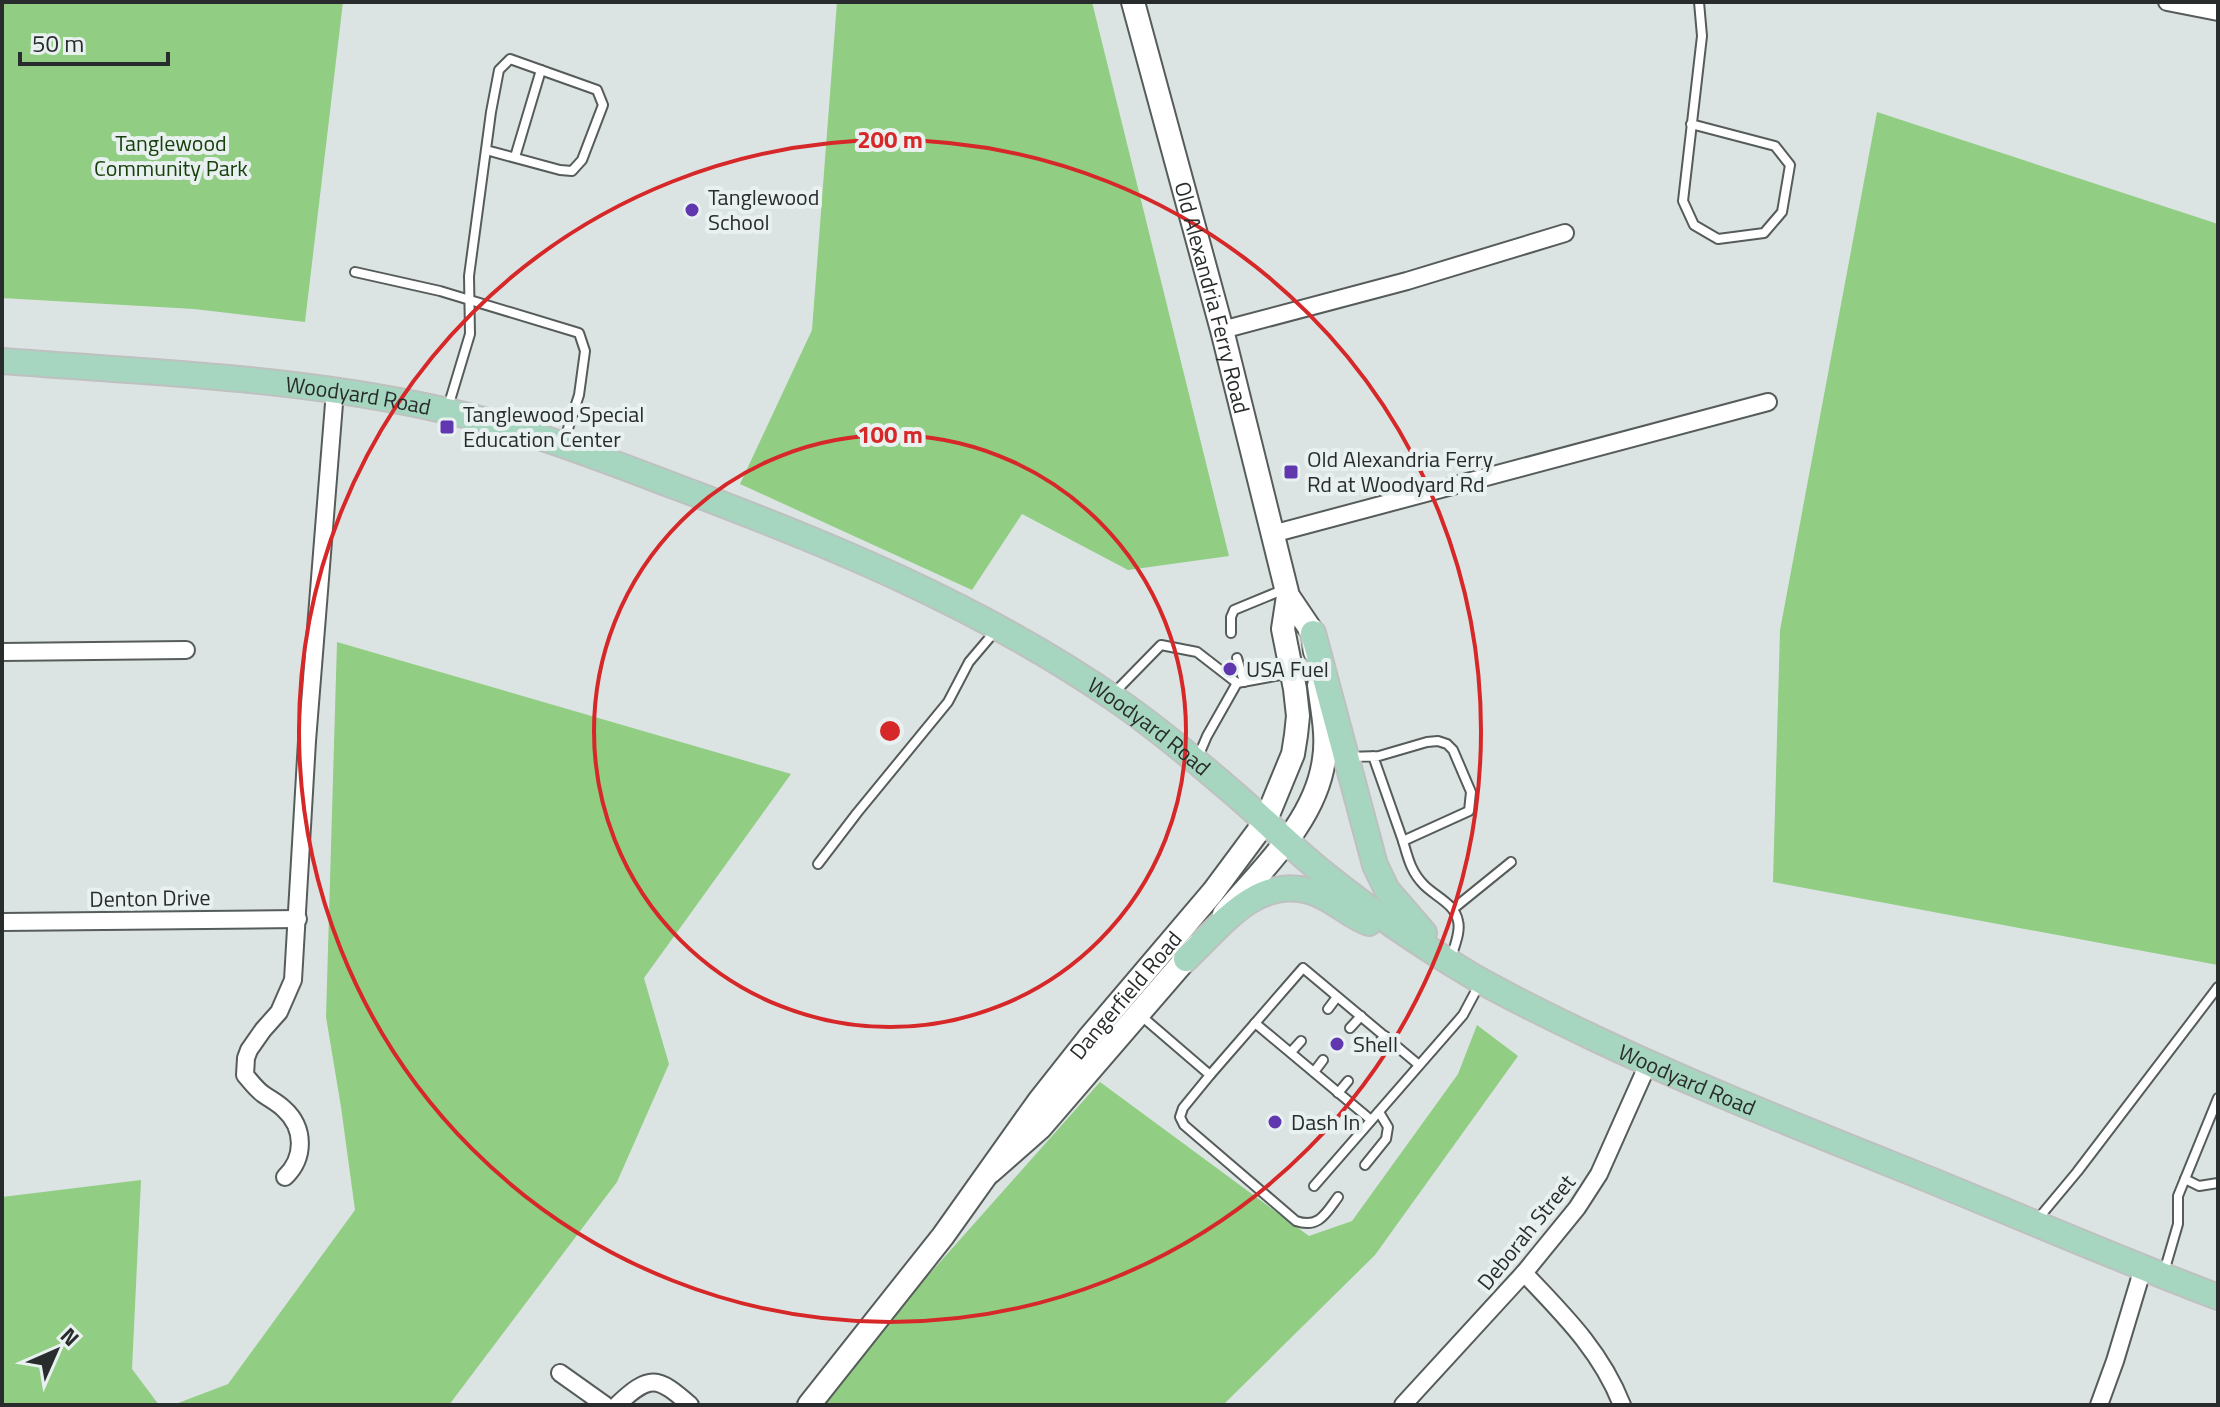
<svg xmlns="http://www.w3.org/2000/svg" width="2220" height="1407" viewBox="0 0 2220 1407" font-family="'Titillium Web',sans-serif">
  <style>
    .green { fill: #91cd83 }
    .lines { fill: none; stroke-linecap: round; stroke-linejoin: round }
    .lane-casing { stroke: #555c5a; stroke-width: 12 }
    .street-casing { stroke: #555c5a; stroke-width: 20 }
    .secondary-casing { stroke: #555c5a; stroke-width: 26 }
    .primary-casing { stroke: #bfc0c0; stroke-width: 28 }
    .lane { stroke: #fff; stroke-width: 8 }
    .street { stroke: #fff; stroke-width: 16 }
    .secondary { stroke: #fff; stroke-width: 22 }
    .primary { stroke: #a6d6bf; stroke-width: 24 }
    .ring { fill: none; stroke: #d62828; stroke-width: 4 }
    .poi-dot { fill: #6137af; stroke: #e9f1f0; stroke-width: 3 }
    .labels { text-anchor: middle; stroke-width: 8; stroke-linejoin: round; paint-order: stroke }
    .park-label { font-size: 22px; fill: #18400c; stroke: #e9f1f0 }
    .poi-label { font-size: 22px; fill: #292c2c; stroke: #e9f1f0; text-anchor: start }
    .street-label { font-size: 22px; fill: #292c2c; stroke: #e9f1f0 }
    .centre { fill: #d62828; stroke: #e9f1f0; stroke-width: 4 }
    .ring-label { font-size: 24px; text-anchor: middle; font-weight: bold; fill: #d62828; stroke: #e9f1f0; stroke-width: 8; stroke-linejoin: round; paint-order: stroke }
  </style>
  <rect width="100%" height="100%" fill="#dce4e3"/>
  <!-- green -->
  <g class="green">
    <polygon points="2,2 343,2 305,322 194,309 2,298"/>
    <polygon points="837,2 1092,2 1229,556 1128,570 1022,514 972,590 740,484 812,330"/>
    <polygon points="1877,112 2218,224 2218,965 1773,882 1780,630"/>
    <polygon points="337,642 791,774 644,978 669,1064 617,1182 449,1405 173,1405 228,1384 355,1210 341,1107 326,1017"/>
    <polygon points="1477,1025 1518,1056 1375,1255 1223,1405 813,1405 1100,1082 1309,1236 1352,1221 1458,1074"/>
    <polygon points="141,1180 132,1369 159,1405 2,1405 2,1197"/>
  </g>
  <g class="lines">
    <!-- lane casing -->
    <g class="lane-casing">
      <g id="lane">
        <polyline points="1691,124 1775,146 1790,165 1782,212 1764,233 1718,239 1694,225 1683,201 1702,36 1699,2"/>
        <polyline points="515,157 541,70"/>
        <polyline points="355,272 440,291 579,333 585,351 579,395 564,441"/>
        <polyline points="448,407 470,334 469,276 491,112 499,70 510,59 597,90 603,105 582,160 572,171 560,170 486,150"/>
        <polyline points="1231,633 1231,617 1234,610 1285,589"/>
        <polyline points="1237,658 1244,682"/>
        <polyline points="1114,693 1161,645 1197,652 1237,683 1292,673"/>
        <polyline points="1198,757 1207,736 1237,683"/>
        <polyline points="1347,757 1379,756 1427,742 1438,741 1447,744 1453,750 1471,792 1469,811 1403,841 1373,756"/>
        <path d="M 1403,841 C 1408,858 1411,872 1424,885 C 1436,897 1455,904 1458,921 C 1461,932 1454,947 1451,958"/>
        <polyline points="818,864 857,813 948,702 969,662 997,629"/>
        <polyline points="1453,909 1511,862"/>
        <polyline points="1328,1009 1337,997"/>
        <polyline points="1139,1014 1210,1075 1303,968 1419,1065"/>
        <polyline points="1255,1023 1371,1120"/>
        <polyline points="1350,1028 1361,1016"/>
        <polyline points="1374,1048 1385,1036"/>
        <polyline points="1291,1052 1301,1041"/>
        <polyline points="1314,1072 1323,1060"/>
        <path d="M 1210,1075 L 1183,1108 L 1180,1117 L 1184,1125 L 1296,1221 C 1319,1229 1326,1213 1338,1197"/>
        <polyline points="1338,1093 1348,1081"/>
        <polyline points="1365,1165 1386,1139 1388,1127 1379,1112"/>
        <polyline points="2185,1179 2199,1186 2218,1183"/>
        <polyline points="1314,1186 1463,1015 1479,985"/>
        <polyline points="2037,1220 2077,1172 2218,987"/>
        <polyline points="2164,1272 2178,1224 2178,1196 2218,1098"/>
      </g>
    </g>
    <!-- street casing -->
    <g class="street-casing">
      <g id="street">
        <polyline points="2167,2 2218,12"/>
        <polyline points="1222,330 1407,281 1565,233"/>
        <polyline points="1272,534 1768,402"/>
        <polyline points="2,652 186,650"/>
        <polyline points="2,922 298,919"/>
        <path d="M 285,1177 C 305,1158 305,1128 284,1109 C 278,1103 270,1099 263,1094 C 256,1089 251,1082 245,1075 L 246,1058 L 249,1050 L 263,1030 L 279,1012 L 293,980 L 307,741 L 335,391"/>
        <path d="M 1524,1273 C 1563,1314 1601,1351 1622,1405"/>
        <polyline points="560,1373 605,1405"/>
        <path d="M 617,1405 C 650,1374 657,1376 690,1405"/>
        <polyline points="1403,1405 1524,1273 1577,1208 1599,1174 1648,1064"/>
        <polyline points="2099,1405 2115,1361 2143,1268"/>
      </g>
    </g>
    <!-- secondary casing -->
    <g class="secondary-casing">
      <g id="secondary">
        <path id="s1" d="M 1133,2 L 1222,330 L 1288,596 L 1313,633 L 1315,651"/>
        <path d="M 1224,914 C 1262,869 1316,821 1324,759 C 1328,735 1322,709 1319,685"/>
        <polyline points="990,1172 1040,1128 1197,946"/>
        <path id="s2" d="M 809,1405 L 943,1236 L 1039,1101 L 1088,1039 L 1213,892 L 1265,822 L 1293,754 L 1296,735 L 1298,716 L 1295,689 L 1283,629 L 1288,596"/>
      </g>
    </g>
    <!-- primary casing -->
    <g class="primary-casing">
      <g id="primary">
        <path id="s3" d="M 2,361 C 144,372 289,377 429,407 C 513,424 595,456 674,486 C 827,543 980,606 1115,699 C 1156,727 1194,759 1231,791 C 1262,817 1291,847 1322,872 C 1370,911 1422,946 1474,977 C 1513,999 1554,1019 1594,1038 C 1691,1084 1789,1123 1888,1163 C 1999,1207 2107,1255 2218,1297"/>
        <polyline points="1313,633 1375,865 1387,890 1424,933"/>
        <path d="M 1186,959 C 1220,927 1256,876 1309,891 C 1332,897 1348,916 1369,923"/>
      </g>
    </g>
    <!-- lane -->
    <use href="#lane" class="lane"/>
    <!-- street -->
    <use href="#street" class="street"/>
    <!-- secondary -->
    <use href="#secondary" class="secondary"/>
    <!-- primary -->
    <use href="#primary" class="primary"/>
  </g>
  <!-- distance rings -->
  <g class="ring">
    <circle cx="890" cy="731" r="296"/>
    <circle cx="890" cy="731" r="591"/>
  </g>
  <!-- markers -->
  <g class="poi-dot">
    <circle cx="692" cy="210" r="8"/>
    <rect x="439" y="419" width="16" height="16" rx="4"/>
    <rect x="1283" y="464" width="16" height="16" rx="4"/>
    <circle cx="1230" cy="669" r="8"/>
    <circle cx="1337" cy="1044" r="8"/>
    <circle cx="1275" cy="1122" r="8"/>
  </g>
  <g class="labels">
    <!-- park labels -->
    <g class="park-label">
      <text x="171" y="151">Tanglewood<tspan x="171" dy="25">Community Park</tspan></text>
    </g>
    <!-- poi labels -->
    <g class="poi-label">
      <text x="708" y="205">Tanglewood<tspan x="708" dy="25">School</tspan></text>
      <text x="463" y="422">Tanglewood Special<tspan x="463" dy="25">Education Center</tspan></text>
      <text x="1307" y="467">Old Alexandria Ferry<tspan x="1307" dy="25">Rd at Woodyard Rd</tspan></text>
      <text x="1246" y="677">USA Fuel</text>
      <text x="1353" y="1052">Shell</text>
      <text x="1291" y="1130">Dash In</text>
    </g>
    <!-- street labels -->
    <g class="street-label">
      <text dy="8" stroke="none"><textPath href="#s1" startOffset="306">Old Alexandria Ferry Road</textPath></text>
      <text dy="8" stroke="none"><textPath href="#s3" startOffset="358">Woodyard Road</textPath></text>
      <text dy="8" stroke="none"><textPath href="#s3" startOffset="1222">Woodyard Road</textPath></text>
      <text transform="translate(150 898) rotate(-1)" y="8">Denton Drive</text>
      <text dy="8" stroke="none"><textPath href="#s2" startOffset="518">Dangerfield Road</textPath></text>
      <text dy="8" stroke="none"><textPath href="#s3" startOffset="1870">Woodyard Road</textPath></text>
      <text transform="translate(1526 1232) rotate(-51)" y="8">Deborah Street</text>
    </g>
  </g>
  <circle cx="890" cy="731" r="12" class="centre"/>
  <g class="ring-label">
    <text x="890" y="148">200 m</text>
    <text x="890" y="443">100 m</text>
  </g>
  <!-- border -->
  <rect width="2220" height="1407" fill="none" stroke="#292c2c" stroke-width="8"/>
  <!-- north arrow -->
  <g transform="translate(56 1351) rotate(45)" stroke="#e9f1f0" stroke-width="6" paint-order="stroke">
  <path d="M0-6L14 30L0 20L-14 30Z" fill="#292c2c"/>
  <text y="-12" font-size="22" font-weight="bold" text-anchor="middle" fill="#292c2c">N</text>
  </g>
  <!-- scale -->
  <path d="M20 52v12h148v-12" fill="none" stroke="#292c2c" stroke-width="4"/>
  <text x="32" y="52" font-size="24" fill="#292c2c" stroke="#e9f1f0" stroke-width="6" paint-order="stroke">50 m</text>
</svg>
